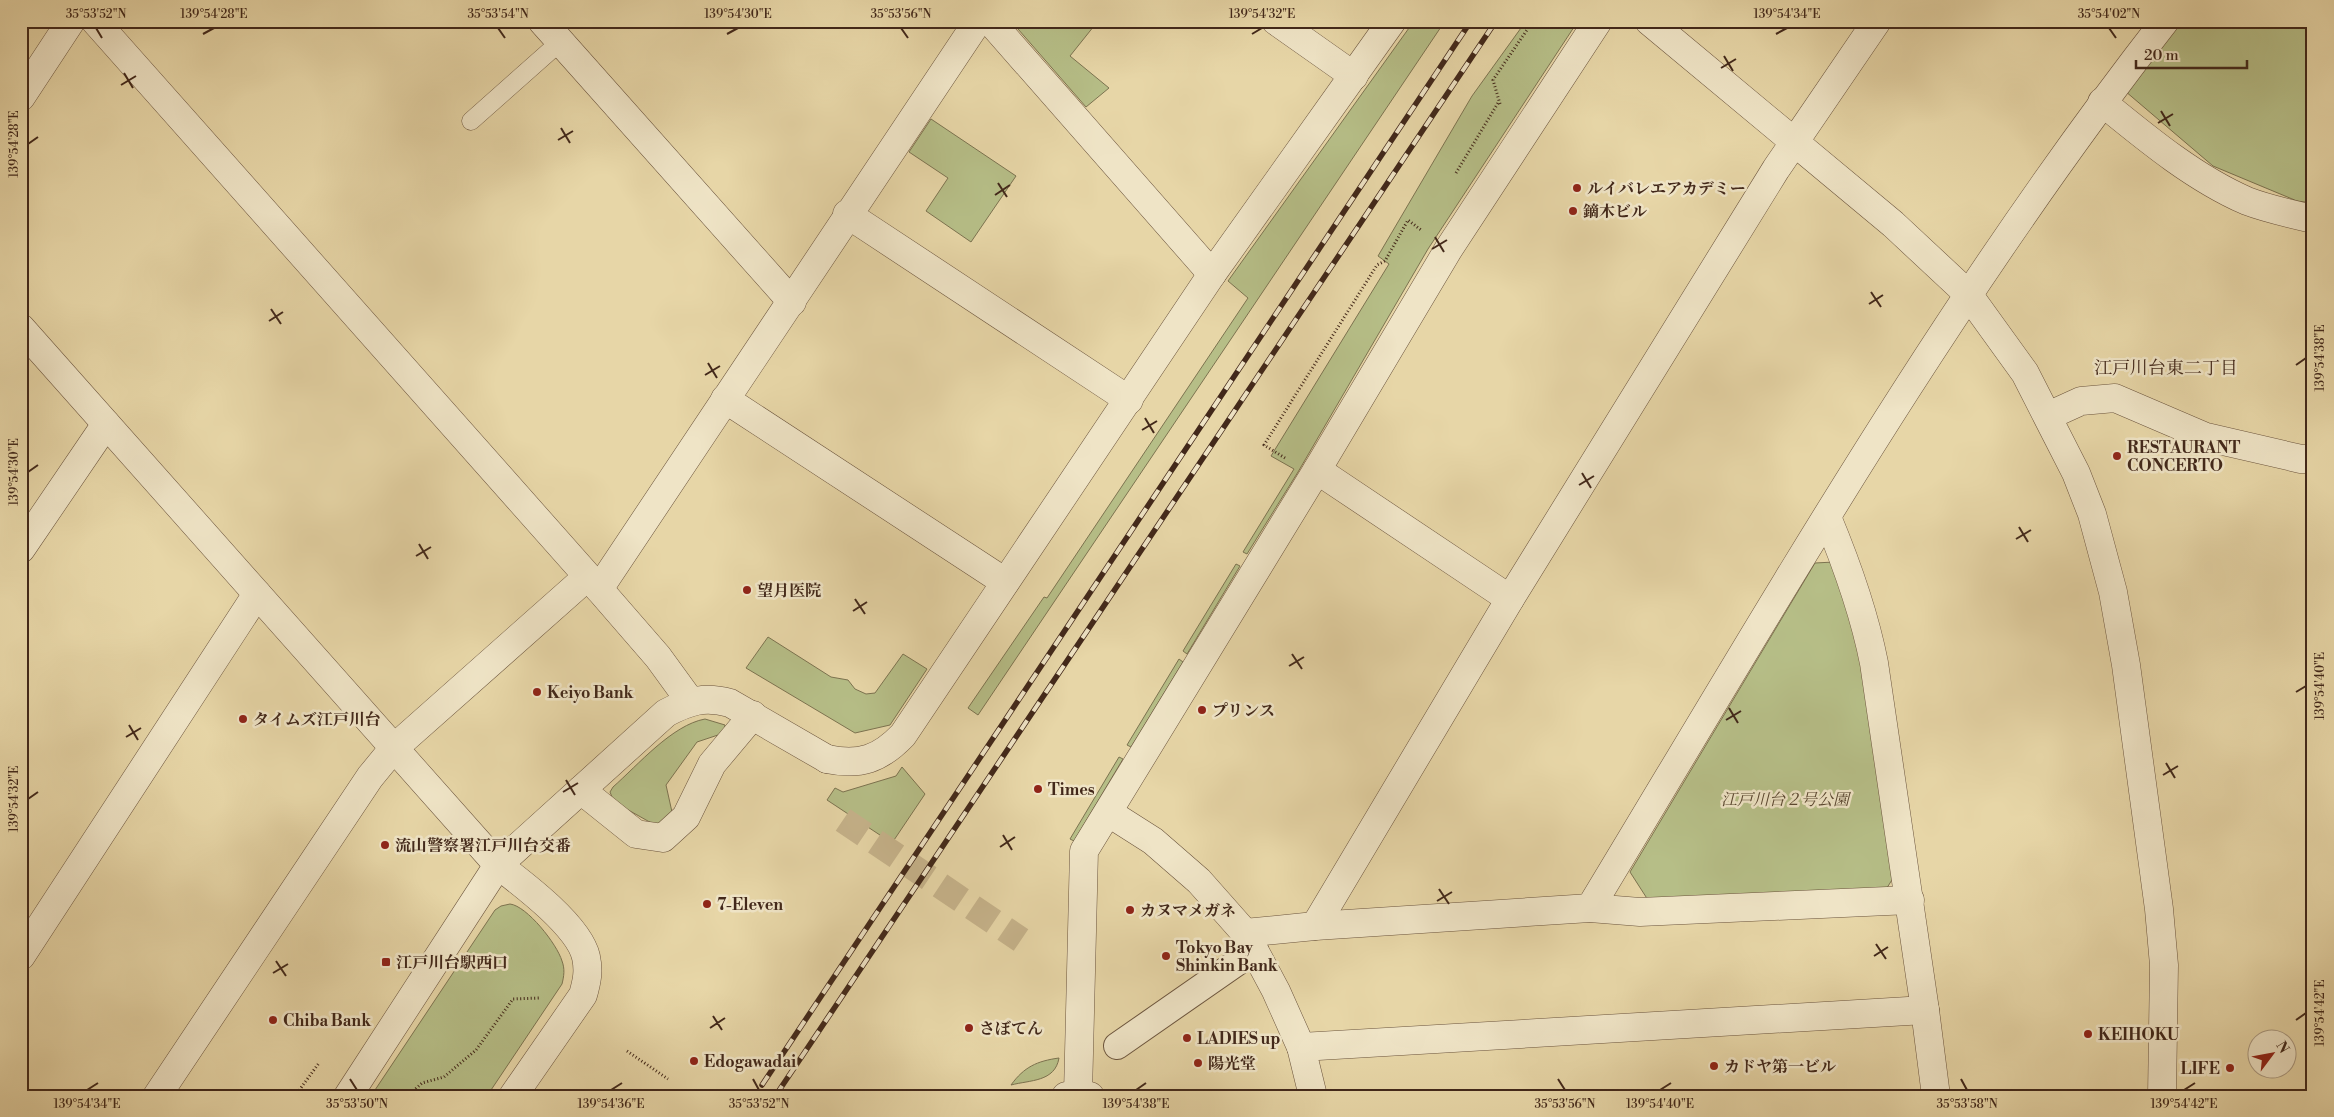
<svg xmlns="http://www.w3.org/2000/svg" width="2334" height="1117" viewBox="0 0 2334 1117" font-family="'Libre Bodoni','Noto Serif JP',serif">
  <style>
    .green { fill: #b6be87; stroke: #7c7350 }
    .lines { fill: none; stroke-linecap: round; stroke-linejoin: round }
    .pedestrian-tunnel { stroke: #c6b38b; stroke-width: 26; stroke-dasharray: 26 13; stroke-linecap: butt }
    .service-casing { stroke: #6b543d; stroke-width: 19 }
    .pedestrian-casing { stroke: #6b543d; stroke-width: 28 }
    .minor-casing { stroke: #6b543d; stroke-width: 29 }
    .tertiary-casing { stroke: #6b543d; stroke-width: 29 }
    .path { stroke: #42281a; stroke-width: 3; stroke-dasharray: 1 2.5; stroke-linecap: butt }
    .service { stroke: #efe4c6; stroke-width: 18 }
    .pedestrian { stroke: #efe4c6; stroke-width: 26 }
    .minor { stroke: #efe4c6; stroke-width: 28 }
    .tertiary { stroke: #efe4c6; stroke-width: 28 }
    .rail-casing { stroke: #42281a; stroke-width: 5.5 }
    .rail { stroke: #efe4c6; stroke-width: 4; stroke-dasharray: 11; stroke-linecap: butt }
    .ticks { fill: none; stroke: #42281a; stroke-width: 2 }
    .poi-dot { fill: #8f2418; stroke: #efe4c6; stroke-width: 2 }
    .labels { text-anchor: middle; stroke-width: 5; stroke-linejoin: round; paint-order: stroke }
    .poi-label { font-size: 16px; font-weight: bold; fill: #42281a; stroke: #efe4c6; text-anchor: start }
    .park-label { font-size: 16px; font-style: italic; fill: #594630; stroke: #efe4c6 }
    .neighbourhood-label { font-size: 18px; fill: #42281a; stroke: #efe4c6 }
    .neatline { fill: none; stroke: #42281a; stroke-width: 2 }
    .ticks-label { font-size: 12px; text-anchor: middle; fill: #42281a }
  </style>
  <rect width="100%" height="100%" fill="#e7d6a7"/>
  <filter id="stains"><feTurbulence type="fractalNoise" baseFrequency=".004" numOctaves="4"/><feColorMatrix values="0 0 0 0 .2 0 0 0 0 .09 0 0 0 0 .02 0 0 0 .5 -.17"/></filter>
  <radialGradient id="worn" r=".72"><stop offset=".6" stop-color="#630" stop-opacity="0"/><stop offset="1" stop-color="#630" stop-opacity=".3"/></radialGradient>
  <!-- green -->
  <g class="green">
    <polygon points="1017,21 1098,21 1070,56 1109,88 1086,107 1018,29"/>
    <polygon points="1414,21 1445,21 978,715 968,708 1044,597 1047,598 1248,298 1228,281"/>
    <polygon points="1526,21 1578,21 1428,249 1298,472 1247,554 1243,552 1294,469 1271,456 1389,264 1378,256 1472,96"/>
    <polygon points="2182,21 2313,21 2313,203 2297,201 2213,166 2125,91"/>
    <polygon points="931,119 1016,176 971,242 926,211 948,178 909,152"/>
    <polygon points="1834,562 1855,627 1895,875 1885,891 1648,900 1630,872 1815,563"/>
    <polygon points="1236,564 1240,566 1187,654 1183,651"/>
    <polygon points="768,637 831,677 848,680 855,689 866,694 875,693 903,654 927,669 890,725 855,733 746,668"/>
    <polygon points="1179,659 1183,662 1131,747 1127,745"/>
    <path d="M 705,719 L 725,725 L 724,733 L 697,742 L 666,785 L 672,812 L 660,824 L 655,825 L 614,802 L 610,792 L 613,787 C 638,765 672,725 705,719 Z"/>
    <polygon points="1119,757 1123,759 1074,841 1070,839"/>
    <polygon points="902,767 925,794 892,843 827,800 835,788 843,792 896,776"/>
    <path d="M 510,904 C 527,906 557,944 562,961 C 565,969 564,976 562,984 L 487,1096 L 371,1096 L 495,910 L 501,906 Z"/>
    <path d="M 1059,1058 C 1055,1082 1030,1080 1011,1085 C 1024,1067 1037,1061 1059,1058 Z"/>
  </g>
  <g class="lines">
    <!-- pedestrian-tunnel -->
    <polyline class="pedestrian-tunnel" points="843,820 1021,940"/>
    <!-- service casing -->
    <g class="service-casing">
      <polyline id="service" points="471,121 560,42"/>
    </g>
    <!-- pedestrian casing -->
    <g class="pedestrian-casing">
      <polyline id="pedestrian" points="1117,1046 1255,950"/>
    </g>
    <!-- minor casing -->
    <g class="minor-casing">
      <g id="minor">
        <polyline points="95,21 599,589 658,657 690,701"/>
        <polyline points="542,21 792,302"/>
        <polyline points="990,21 1212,274"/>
        <polyline points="1276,21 1354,76"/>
        <path d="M 2102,102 C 2146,138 2194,178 2247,201 C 2268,209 2291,214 2313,219"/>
        <polyline points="847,214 1129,400"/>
        <polyline points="725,399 1005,582"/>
        <polyline points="2048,416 2081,401 2115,398 2206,437 2301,459 2313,459"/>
        <polyline points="1317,470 1510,599"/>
        <polyline points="21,549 106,424"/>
        <polyline points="599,589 978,21"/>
        <path d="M 827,759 C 860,766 880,759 903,735 L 1212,274 L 1392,21"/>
        <polyline points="581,790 636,834 663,838 686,817 712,764 753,715"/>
        <path d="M 1109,813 L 1153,841 L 1199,881 L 1245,933 L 1276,991 L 1301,1047 L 1925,1010 L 1874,663 C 1864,612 1847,565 1827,517"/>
        <path d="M 1590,908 C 1772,607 1948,299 2165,21"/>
        <polyline points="1315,926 1510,599 1776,169 1877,21"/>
        <polyline points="1245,933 1315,926 1590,908 1640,912 1910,900"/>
        <polyline points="21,956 257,594"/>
        <polyline points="1925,1010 1936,1096"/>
        <polyline points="1301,1047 1313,1096"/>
        <polyline points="1078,1094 1084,851 1317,470 1448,250 1598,21"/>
        <polyline points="157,1096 370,777 393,749 587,577"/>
      </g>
    </g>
    <!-- tertiary casing -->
    <g class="tertiary-casing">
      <g id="tertiary">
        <polyline points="1649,21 1893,224 1968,294 2025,373 2076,473 2092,514 2113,592 2126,665 2159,909 2164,965 2162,1096"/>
        <polyline points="21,97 71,21"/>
        <path d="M 21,328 L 498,865 C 523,884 579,926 586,957 C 589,971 587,981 583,995 L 513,1096"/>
        <path d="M 348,1096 L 498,865 L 666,713 C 689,701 704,696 730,703 L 827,759"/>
        <polyline points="1066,1096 1078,1094 1090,1096"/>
      </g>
    </g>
    <!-- path -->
    <g class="path">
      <polyline points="1500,104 1493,80 1533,21"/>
      <polyline points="1456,173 1498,103"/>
      <polyline points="1285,458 1264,445 1377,265 1385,261 1408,220 1421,230"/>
      <polyline points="627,1051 668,1079"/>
      <polyline points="295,1096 319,1063"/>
      <polyline points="408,1096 422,1083 444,1077 476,1050 513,999 539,998"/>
    </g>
    <!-- service -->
    <use href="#service" class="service"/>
    <!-- pedestrian -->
    <use href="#pedestrian" class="pedestrian"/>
    <!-- minor -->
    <use href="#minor" class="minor"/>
    <!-- tertiary -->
    <use href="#tertiary" class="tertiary"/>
    <!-- rail casing -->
    <g class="rail-casing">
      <g id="rail">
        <polyline points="762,1085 1471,21"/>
        <polyline points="776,1095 1496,21"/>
      </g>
    </g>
    <!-- rail -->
    <use href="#rail" class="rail"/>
  </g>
  <!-- ticks -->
  <path class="ticks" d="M 96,28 L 102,38M 498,28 L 505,38M 901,28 L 908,38M 2109,28 L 2116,38M 203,34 L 214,28M 727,34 L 738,28M 1252,34 L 1262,28M 1776,34 L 1787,28M 1724,56 L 1733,71M 1721,68 L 1736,59M 124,73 L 133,88M 121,85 L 136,76M 2161,111 L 2170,126M 2158,123 L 2173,114M 561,128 L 570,143M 558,140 L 573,131M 28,144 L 38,137M 998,183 L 1007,197M 995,195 L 1010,185M 1435,237 L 1444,252M 1432,249 L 1447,240M 1871,292 L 1881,307M 1869,304 L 1883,295M 271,309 L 281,324M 269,321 L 283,312M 708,363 L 717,378M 2296,365 L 2306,358M 705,375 L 720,366M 1145,418 L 1154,433M 1142,430 L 1157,421M 28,472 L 38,465M 1582,473 L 1591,488M 1579,485 L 1594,476M 2019,527 L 2028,542M 2016,539 L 2031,530M 419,544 L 428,559M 416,556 L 431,547M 855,599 L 865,614M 853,611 L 867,602M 1292,654 L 1302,669M 1289,666 L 1304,657M 2296,692 L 2306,686M 1729,708 L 1738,723M 1726,720 L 1741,711M 129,725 L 138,740M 126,737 L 141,728M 2166,763 L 2175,778M 2163,775 L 2178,766M 566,780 L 575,795M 563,792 L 578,783M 28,799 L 38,792M 1003,835 L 1012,850M 1000,847 L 1015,837M 1439,889 L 1449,904M 1437,901 L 1452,892M 1876,944 L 1886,959M 1874,956 L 1888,947M 276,961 L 286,976M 273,973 L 288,964M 713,1016 L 722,1030M 2296,1020 L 2306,1013M 710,1028 L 725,1018M 350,1079 L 357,1090M 753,1079 L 759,1090M 1558,1079 L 1565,1090M 1961,1079 L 1967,1090M 87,1090 L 98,1083M 611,1090 L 622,1083M 1136,1090 L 1146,1083M 1660,1090 L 1671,1083M 2184,1090 L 2195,1083"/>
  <!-- markers -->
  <g class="poi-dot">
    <circle cx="1577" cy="188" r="5"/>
    <circle cx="1573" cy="211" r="5"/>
    <circle cx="2117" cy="456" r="5"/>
    <circle cx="747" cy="590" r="5"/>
    <circle cx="537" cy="692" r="5"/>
    <circle cx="1202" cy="710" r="5"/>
    <circle cx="243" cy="719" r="5"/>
    <circle cx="1038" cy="789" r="5"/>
    <circle cx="385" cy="845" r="5"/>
    <circle cx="707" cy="904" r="5"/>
    <circle cx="1130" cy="910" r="5"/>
    <circle cx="1166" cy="956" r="5"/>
    <rect x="381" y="957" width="10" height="10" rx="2.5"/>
    <circle cx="273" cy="1020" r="5"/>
    <circle cx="969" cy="1028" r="5"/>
    <circle cx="2088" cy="1034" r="5"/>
    <circle cx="1187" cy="1038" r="5"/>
    <circle cx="694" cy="1061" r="5"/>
    <circle cx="1198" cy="1063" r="5"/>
    <circle cx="1714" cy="1066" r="5"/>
    <circle cx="2230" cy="1068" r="5"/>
  </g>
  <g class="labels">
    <!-- poi labels -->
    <g class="poi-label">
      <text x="1587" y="194">ルイバレエアカデミー</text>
      <text x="1583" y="217">鏑木ビル</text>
      <text x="2127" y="453">RESTAURANT<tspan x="2127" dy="18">CONCERTO</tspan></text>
      <text x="757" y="596">望月医院</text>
      <text x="547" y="698">Keiyo Bank</text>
      <text x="1212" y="716">プリンス</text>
      <text x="253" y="725">タイムズ江戸川台</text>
      <text x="1048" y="795">Times</text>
      <text x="395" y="851">流山警察署江戸川台交番</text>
      <text x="717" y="910">7-Eleven</text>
      <text x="1140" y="916">カヌマメガネ</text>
      <text x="1176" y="953">Tokyo Bay<tspan x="1176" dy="18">Shinkin Bank</tspan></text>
      <text x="396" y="968">江戸川台駅西口</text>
      <text x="283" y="1026">Chiba Bank</text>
      <text x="979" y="1034">さぼてん</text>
      <text x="2098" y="1040">KEIHOKU</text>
      <text x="1197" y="1044">LADIES up</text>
      <text x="704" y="1067">Edogawadai</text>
      <text x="1208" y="1069">陽光堂</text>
      <text x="1724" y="1072">カドヤ第一ビル</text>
      <text x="2220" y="1074" text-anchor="end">LIFE</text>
    </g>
    <!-- park labels -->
    <g class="park-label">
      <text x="1785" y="805">江戸川台２号公園</text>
    </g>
    <!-- neighbourhood labels -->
    <g class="neighbourhood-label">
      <text x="2166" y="374">江戸川台東二丁目</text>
    </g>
  </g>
  <!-- margin -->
  <rect width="2334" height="1117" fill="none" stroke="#e7d6a7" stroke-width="55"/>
  <!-- north arrow -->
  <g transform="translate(2272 1054) rotate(58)"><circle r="24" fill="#efe4c6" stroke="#aa9981"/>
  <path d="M0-4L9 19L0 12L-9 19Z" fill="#8f2418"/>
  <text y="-8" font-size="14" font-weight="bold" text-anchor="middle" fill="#42281a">N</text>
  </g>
  <!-- scale -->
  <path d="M2136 60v8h111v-8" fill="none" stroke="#42281a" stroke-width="2.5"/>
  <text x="2144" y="60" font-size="15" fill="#42281a" stroke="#efe4c6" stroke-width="4" paint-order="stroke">20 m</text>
  <rect x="28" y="28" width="2278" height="1062" class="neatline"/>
  <g class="ticks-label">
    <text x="96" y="18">35°53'52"N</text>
    <text x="214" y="18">139°54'28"E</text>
    <text x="498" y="18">35°53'54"N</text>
    <text x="738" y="18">139°54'30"E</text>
    <text x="901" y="18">35°53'56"N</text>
    <text x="1262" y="18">139°54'32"E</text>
    <text x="1787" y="18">139°54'34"E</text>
    <text x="2109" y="18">35°54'02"N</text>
    <text transform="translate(14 144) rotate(-90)" y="4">139°54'28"E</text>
    <text transform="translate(2320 358) rotate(-90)" y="4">139°54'38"E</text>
    <text transform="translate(14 472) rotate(-90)" y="4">139°54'30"E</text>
    <text transform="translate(2320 686) rotate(-90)" y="4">139°54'40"E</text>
    <text transform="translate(14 799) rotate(-90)" y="4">139°54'32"E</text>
    <text transform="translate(2320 1013) rotate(-90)" y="4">139°54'42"E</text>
    <text x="87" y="1108">139°54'34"E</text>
    <text x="357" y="1108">35°53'50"N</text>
    <text x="611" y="1108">139°54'36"E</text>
    <text x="759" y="1108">35°53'52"N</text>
    <text x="1136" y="1108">139°54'38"E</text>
    <text x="1565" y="1108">35°53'56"N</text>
    <text x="1660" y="1108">139°54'40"E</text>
    <text x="1967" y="1108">35°53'58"N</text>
    <text x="2184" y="1108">139°54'42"E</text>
  </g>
  <rect width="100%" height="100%" filter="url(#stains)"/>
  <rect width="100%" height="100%" fill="url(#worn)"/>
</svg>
